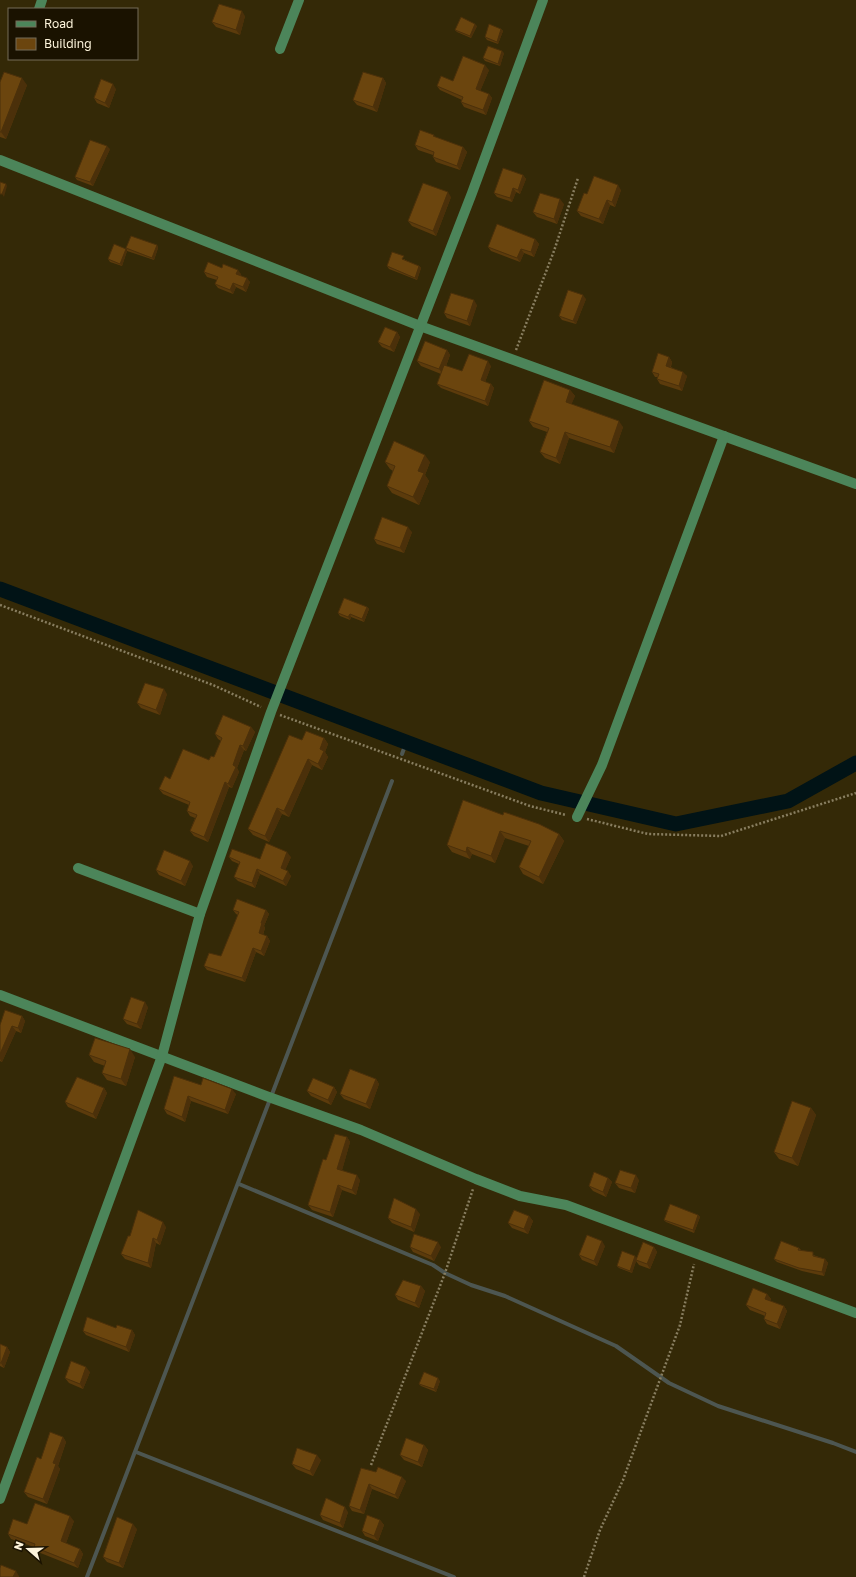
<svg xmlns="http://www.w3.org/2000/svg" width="856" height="1577" viewBox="0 0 856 1577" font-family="'Golos Text',sans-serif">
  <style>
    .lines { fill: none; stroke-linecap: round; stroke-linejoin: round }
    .stream { stroke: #4d5651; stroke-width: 4 }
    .canal { stroke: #011316; stroke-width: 15 }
    .path { stroke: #887e60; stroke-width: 2.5; stroke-dasharray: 2 2; stroke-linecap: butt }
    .minor { stroke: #4c855a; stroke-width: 10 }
    .wall { fill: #5c3b0c }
    .shaded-wall { fill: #4b300a }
    .building { fill: #6b450e; stroke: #4b300a }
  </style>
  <rect width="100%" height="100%" fill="#342907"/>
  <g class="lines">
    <!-- stream -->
    <g class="stream">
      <polyline points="402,754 406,743"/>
      <polyline points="239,1184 433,1265 445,1273 471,1285 505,1296 616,1346 669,1383 718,1406 833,1443 856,1452"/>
      <polyline points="136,1452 454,1577"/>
      <polyline points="87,1577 392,781"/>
    </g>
    <!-- canal -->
    <polyline class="canal" points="0,589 541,793 676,824 788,801 856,763"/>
    <!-- path -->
    <g class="path">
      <polyline points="516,350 554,251 578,178"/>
      <polyline points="0,605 213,685 261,707"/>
      <polyline points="280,715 530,806 566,815"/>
      <polyline points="587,819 648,834 721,836 856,793"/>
      <polyline points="371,1465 445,1273 473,1189"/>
      <polyline points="584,1577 600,1530 623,1480 680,1325 694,1264"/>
    </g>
    <!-- minor -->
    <g class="minor">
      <polyline points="39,9 42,0"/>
      <polyline points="280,49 299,0"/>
      <polyline points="0,160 420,326 856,484"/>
      <polyline points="577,817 602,765 724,436"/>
      <polyline points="78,868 200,914"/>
      <polyline points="0,995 266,1096 361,1130 476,1179 520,1196 566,1205 856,1313"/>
      <polyline points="0,1499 162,1056 200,914 271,712 472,193 543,0"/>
    </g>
  </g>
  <!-- wall -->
  <g class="wall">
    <polygon points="245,16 240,35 216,27 212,22"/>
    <polygon points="477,26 471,38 457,32 455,30"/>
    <polygon points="501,29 503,31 498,44 487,40 485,37"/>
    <polygon points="504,53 500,66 485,61 483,58"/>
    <polygon points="489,70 480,91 489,94 492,98 486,115 464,107 461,102 462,100 440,90 437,86"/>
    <polygon points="383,78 386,83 377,112 357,105 353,100"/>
    <polygon points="0,82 27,85 6,139 0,137"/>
    <polygon points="116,89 109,108 97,103 94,98"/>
    <polygon points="434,135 435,137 463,147 467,152 460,170 436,162 433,157 433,155 418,150 415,145"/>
    <polygon points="110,149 93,186 77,180 75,177"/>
    <polygon points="523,175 526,179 520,194 516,192 512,202 497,197 494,193"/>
    <polygon points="621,190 615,207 610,205 603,224 581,216 577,211 587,194"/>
    <polygon points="451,197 436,236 412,226 408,221"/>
    <polygon points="564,204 557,224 537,217 533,212"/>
    <polygon points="535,239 539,244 534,257 524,253 520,262 491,251 488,247"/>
    <polygon points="157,245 158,248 154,260 127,251 126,248"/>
    <polygon points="127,251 122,266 110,262 108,259"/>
    <polygon points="405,259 405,260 419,266 421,268 417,280 389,269 387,266"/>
    <polygon points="222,268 241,274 240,275 250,282 246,292 236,287 233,294 218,288 215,284 217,280 207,277 204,272"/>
    <polygon points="586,299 576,324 562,320 559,316"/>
    <polygon points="477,305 470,326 447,318 444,313"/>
    <polygon points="397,332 400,337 394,352 382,347 378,342"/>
    <polygon points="447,350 450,355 446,366 462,371 491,366 485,382 491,384 494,388 488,406 441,388 437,384 441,374 421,366 417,361"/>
    <polygon points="669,357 672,362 671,367 687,376 682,391 660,384 657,379 658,377 655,377 652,372"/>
    <polygon points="570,390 575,396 571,404 623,427 614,453 569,438 560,464 545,458 540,452 547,432 533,427 529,421"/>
    <polygon points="385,462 430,462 425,475 429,481 419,505 392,493 387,486 393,471 390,469"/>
    <polygon points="412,532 404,553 377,544 374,539"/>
    <polygon points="367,607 369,609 364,622 351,617 350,620 340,616 338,613"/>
    <polygon points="167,694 160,715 141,708 137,703"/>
    <polygon points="251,727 255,732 246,751 244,750 237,768 239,772 232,788 229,787 208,842 194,836 190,831 195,818 190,816 187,811 189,805 163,794 159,789 214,757 221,741 218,739 215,734"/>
    <polygon points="324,738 328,744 325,752 328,757 322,770 312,765 289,817 282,814 269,842 253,835 248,829 302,740"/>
    <polygon points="503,815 559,834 564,841 543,884 523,874 519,867 529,846 505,838 495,863 472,854 470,859 452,852 447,845"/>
    <polygon points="229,857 260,859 291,857 285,870 291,876 286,886 260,874 255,888 238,881 234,877 239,864 232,861"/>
    <polygon points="193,866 185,886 159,875 156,870"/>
    <polygon points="233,910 266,910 269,914 264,926 265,928 263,935 267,936 270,941 264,956 256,952 245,982 207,970 204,966 221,956 238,915 236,914"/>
    <polygon points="148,1007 141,1029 127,1024 123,1019"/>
    <polygon points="22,1016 25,1021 21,1033 16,1031 2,1062 0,1061 0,1025"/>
    <polygon points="89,1055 135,1057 126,1086 107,1080 102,1073 105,1066 94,1062"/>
    <polygon points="376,1079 379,1084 370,1109 344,1099 340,1094"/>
    <polygon points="201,1085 236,1094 228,1114 191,1101 185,1122 167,1114 164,1109"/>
    <polygon points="334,1087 337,1092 331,1105 311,1096 307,1091"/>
    <polygon points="104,1088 107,1093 96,1119 68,1107 65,1102"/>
    <polygon points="811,1108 816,1115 798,1166 779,1159 774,1152"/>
    <polygon points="347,1137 350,1142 342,1170 360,1180 356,1195 342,1190 333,1217 312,1210 308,1205 326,1160"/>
    <polygon points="608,1178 612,1182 606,1197 593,1191 589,1186"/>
    <polygon points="639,1180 635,1193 619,1188 615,1183"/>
    <polygon points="420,1214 414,1232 392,1223 388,1218"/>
    <polygon points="698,1215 700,1217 694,1233 666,1222 664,1220"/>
    <polygon points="529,1216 533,1221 528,1234 512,1228 508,1223"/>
    <polygon points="166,1227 160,1245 156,1243 151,1268 125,1259 121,1254 130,1236"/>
    <polygon points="605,1246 597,1266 582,1260 579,1255"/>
    <polygon points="410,1247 441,1247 434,1261 413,1252"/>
    <polygon points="654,1247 657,1252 650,1269 639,1265 636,1261 632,1273 619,1268 617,1266 636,1258"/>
    <polygon points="799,1248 801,1250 816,1256 825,1259 828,1263 824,1276 802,1271 777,1262 774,1259"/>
    <polygon points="421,1286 425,1291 419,1308 398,1300 395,1295"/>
    <polygon points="767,1294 771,1299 770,1301 784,1306 787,1311 780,1329 767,1324 764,1319 765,1316 750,1310 746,1305"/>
    <polygon points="116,1328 132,1330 135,1335 129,1352 86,1335 83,1331"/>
    <polygon points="0,1344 7,1347 10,1352 4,1368 0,1366"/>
    <polygon points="90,1372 83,1389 69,1383 65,1378"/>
    <polygon points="440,1381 436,1392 421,1386 419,1384"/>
    <polygon points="63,1437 66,1442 58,1466 60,1469 47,1504 28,1497 24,1492 41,1459"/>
    <polygon points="424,1445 428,1450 422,1467 404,1460 400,1455"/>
    <polygon points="321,1460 313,1476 296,1469 292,1464"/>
    <polygon points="376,1472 406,1481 398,1499 372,1489 364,1514 352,1511 349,1506"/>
    <polygon points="348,1512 343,1528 323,1520 320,1515"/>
    <polygon points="380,1520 384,1525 378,1541 365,1536 362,1531"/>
    <polygon points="74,1521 66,1543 80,1549 83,1554 78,1568 38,1552 34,1547 11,1539 8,1534 27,1524"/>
    <polygon points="137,1529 123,1568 107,1562 103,1557"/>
  </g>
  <!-- shaded-wall -->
  <g class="shaded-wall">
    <polygon points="242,11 245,16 240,35 236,30"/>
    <polygon points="475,24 477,26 471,38 470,36"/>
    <polygon points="501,29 503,31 498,44 497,42"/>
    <polygon points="502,51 504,53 500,66 498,64"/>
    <polygon points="485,65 489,70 479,94 476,89"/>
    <polygon points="22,78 27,85 6,139 1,132"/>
    <polygon points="383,78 386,83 377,112 373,107"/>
    <polygon points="113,84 116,89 109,108 105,103"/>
    <polygon points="489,94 492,98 486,115 483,110"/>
    <polygon points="107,146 110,149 93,186 90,182"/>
    <polygon points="463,147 467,152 460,170 457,166"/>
    <polygon points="523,175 526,179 520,194 518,190"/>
    <polygon points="6,184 7,186 4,197 2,194"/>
    <polygon points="618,185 621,190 615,207 612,202"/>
    <polygon points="513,188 516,192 512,202 510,198"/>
    <polygon points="448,192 451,197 436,236 433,231"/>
    <polygon points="560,199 564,204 557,224 554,219"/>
    <polygon points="607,200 610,205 603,224 599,219"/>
    <polygon points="535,239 539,244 534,257 531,252"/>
    <polygon points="157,245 158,248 154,260 152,258"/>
    <polygon points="126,249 127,251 122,266 120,264"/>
    <polygon points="521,249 524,253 520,262 517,258"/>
    <polygon points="419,266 421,268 417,280 415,278"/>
    <polygon points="238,270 241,274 239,278 236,274"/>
    <polygon points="247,278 250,282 246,292 243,287"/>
    <polygon points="233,283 236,287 233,294 230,290"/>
    <polygon points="583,295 586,299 576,324 573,321"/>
    <polygon points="474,300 477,305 470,326 467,321"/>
    <polygon points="397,332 400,337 394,352 390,347"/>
    <polygon points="447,350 450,355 443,374 439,369"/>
    <polygon points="669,357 672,362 669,371 666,366"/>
    <polygon points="488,361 491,366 484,385 481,380"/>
    <polygon points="683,372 687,376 682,391 679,386"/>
    <polygon points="491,384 494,388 488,406 485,401"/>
    <polygon points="570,390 575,396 570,408 566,402"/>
    <polygon points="619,421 623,427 614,453 610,447"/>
    <polygon points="565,432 569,438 560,464 556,458"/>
    <polygon points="425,455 430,462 425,475 429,481 419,505 413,497 418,471"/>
    <polygon points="408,527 412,532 404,553 400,548"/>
    <polygon points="367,607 369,609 364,622 362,619"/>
    <polygon points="350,614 351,617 350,620 348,617"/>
    <polygon points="164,689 167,694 160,715 156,710"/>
    <polygon points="251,727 255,732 246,751 243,746"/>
    <polygon points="324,738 328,744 325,752 328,757 322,770 318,764 320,749"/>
    <polygon points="240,745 244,750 237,768 239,772 232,788 228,784 233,765"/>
    <polygon points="308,759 312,765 289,817 284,811"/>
    <polygon points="225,782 229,787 208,842 204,837"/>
    <polygon points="277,808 282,814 269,842 265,836"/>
    <polygon points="500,831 505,838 495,863 491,856"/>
    <polygon points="559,834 564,841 543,884 539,877"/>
    <polygon points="467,847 472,854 470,859 466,852"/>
    <polygon points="287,852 291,857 284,873 281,868"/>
    <polygon points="190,861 193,866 185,886 181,881"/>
    <polygon points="257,869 260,874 255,888 252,883"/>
    <polygon points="288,871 291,876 286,886 283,881"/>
    <polygon points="266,910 269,914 264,926 265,928 262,937 259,933 261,923"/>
    <polygon points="267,936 270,941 264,956 261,951"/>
    <polygon points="253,948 256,952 245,982 242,978"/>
    <polygon points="145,1002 148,1007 141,1029 137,1024"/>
    <polygon points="22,1016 25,1021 21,1033 18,1028"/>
    <polygon points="12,1026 16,1031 2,1062 0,1059 0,1054"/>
    <polygon points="130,1049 135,1057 126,1086 121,1079"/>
    <polygon points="376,1079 379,1084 370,1109 366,1104"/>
    <polygon points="334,1087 337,1092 331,1105 328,1100"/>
    <polygon points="104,1088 107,1093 96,1119 93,1114"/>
    <polygon points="232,1089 236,1094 228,1114 225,1110"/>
    <polygon points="188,1096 191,1101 185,1122 182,1117"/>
    <polygon points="811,1108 816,1115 798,1166 792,1158"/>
    <polygon points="347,1137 350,1142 341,1174 337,1169"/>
    <polygon points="357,1175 360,1180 356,1195 352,1190"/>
    <polygon points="636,1175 639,1180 635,1193 631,1188"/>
    <polygon points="608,1178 612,1182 606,1197 603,1192"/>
    <polygon points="338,1185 342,1190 333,1217 330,1212"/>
    <polygon points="416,1209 420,1214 414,1232 411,1227"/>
    <polygon points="698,1215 700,1217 694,1233 693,1230"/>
    <polygon points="529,1216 533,1221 528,1234 524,1229"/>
    <polygon points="163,1222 166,1227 160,1245 157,1240"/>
    <polygon points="153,1238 156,1243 151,1268 148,1263"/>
    <polygon points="602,1241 605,1246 597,1266 594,1261"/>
    <polygon points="438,1242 441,1247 434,1261 431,1256"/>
    <polygon points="654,1247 657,1252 650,1269 647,1264"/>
    <polygon points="635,1256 637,1259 632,1273 630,1271"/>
    <polygon points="825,1259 828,1263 824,1276 822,1272"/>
    <polygon points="421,1286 425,1291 419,1308 415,1303"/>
    <polygon points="767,1294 771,1299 769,1304 765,1299"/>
    <polygon points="784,1306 787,1311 780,1329 777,1324"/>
    <polygon points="132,1330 135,1335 129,1352 126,1347"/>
    <polygon points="7,1347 10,1352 4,1368 1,1363"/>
    <polygon points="86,1367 90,1372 83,1389 80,1384"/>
    <polygon points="438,1378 440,1381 436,1392 434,1389"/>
    <polygon points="63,1437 66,1442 58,1466 60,1469 47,1504 43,1499 53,1463"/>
    <polygon points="424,1445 428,1450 422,1467 418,1462"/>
    <polygon points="317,1455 321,1460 313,1476 310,1471"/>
    <polygon points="402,1477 406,1481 398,1499 395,1495"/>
    <polygon points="369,1484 372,1489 364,1514 360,1510"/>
    <polygon points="345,1507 348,1512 343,1528 340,1523"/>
    <polygon points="70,1516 74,1521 65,1546 61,1541"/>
    <polygon points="380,1520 384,1525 378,1541 374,1536"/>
    <polygon points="133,1524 137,1529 123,1568 119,1563"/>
    <polygon points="80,1549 83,1554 78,1568 74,1563"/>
    <polygon points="16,1571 19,1576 19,1577 13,1577"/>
  </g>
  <!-- building -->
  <g class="building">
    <polygon points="219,4 242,11 236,30 212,22"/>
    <polygon points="461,17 475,24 470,36 455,30"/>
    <polygon points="489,24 501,29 497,42 485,37"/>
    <polygon points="488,46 502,51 498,64 483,58"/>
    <polygon points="463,56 485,65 476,89 489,94 483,110 461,102 463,97 437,86 441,76 453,81"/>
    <polygon points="4,72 22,78 1,132 0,132 0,82"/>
    <polygon points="363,72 383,78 373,107 353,100"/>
    <polygon points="101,79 113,84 105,103 94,98"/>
    <polygon points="420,130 434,135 433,136 463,147 457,166 433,157 434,152 415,145"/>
    <polygon points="90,140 107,146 90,182 75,177"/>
    <polygon points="503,168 523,175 518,190 513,188 510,198 494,193"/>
    <polygon points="594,176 618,185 612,202 607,200 599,219 577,211 584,193 587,194"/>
    <polygon points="0,182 6,184 2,194 0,194"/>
    <polygon points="423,183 448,192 433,231 408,221"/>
    <polygon points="540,193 560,199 554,219 533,212"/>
    <polygon points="497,224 535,239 531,252 521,249 517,258 488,247"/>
    <polygon points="131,236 157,245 152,258 126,248"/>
    <polygon points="114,244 126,249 120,264 108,259"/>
    <polygon points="392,252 404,256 402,259 419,266 415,278 387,266"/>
    <polygon points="208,262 222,268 223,264 238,270 236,274 247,278 243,287 233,283 230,290 215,284 218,277 204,272"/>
    <polygon points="568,290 583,295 573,321 559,316"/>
    <polygon points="451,293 474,300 467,321 444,313"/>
    <polygon points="385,327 397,332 390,347 378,342"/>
    <polygon points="425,341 447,350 439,369 417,361"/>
    <polygon points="658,353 669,357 666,366 683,372 679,386 657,379 659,374 652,372"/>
    <polygon points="469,354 488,361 481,380 491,384 485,401 437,384 444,365 462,371"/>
    <polygon points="544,380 570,390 566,402 619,421 610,447 565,432 556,458 540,452 549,428 529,421"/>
    <polygon points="394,441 425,455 418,471 424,473 413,497 387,486 395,466 385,462"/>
    <polygon points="382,517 408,527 400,548 374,539"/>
    <polygon points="344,598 367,607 362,619 350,614 348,617 338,613"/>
    <polygon points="145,683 164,689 156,710 137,703"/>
    <polygon points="223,715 251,727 243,746 240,745 233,765 236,767 228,784 225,782 204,837 190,831 197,815 187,811 190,802 159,789 165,776 170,779 183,749 209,760 211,756 214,757 222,738 215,734"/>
    <polygon points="306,731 324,738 320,749 324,751 318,764 308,759 284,811 277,808 265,836 248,829 289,735 302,740"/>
    <polygon points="463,800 503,815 504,812 539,824 559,834 539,877 519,867 531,841 500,831 491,856 467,847 466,852 447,845"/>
    <polygon points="266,843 287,852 281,868 288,871 283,881 257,869 252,883 234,877 240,862 229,857 232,849 260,859"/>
    <polygon points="164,850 190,861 181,881 156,870"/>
    <polygon points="237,899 266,910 261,923 262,923 259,933 267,936 261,951 253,948 242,978 204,966 209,953 221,956 239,912 233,910"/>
    <polygon points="131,997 145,1002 137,1024 123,1019"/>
    <polygon points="5,1010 22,1016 18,1028 12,1026 0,1054 0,1025"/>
    <polygon points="95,1038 130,1049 121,1079 102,1073 106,1061 89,1055"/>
    <polygon points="350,1069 376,1079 366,1104 340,1094"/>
    <polygon points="174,1076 201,1085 203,1078 232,1089 225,1110 188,1096 182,1117 164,1109"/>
    <polygon points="77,1077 104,1088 93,1114 65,1102"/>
    <polygon points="313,1078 334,1087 328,1100 307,1091"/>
    <polygon points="792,1101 811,1108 792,1158 774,1152"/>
    <polygon points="335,1134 347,1137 337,1169 357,1175 352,1190 338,1185 330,1212 308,1205 323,1159 326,1160"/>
    <polygon points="620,1170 636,1175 631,1188 615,1183"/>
    <polygon points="594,1172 608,1178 603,1192 589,1186"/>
    <polygon points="394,1198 416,1209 411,1227 388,1218"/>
    <polygon points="670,1204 698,1215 693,1230 664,1220"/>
    <polygon points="138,1210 163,1222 157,1240 153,1238 148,1263 121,1254 128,1236 130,1236"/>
    <polygon points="514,1210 529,1216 524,1229 508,1223"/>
    <polygon points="414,1234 438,1242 431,1256 410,1247"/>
    <polygon points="587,1235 602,1241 594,1261 579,1255"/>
    <polygon points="781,1241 799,1248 798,1250 813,1252 813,1256 825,1259 822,1272 799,1268 774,1259"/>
    <polygon points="643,1242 654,1247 647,1264 636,1260"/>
    <polygon points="622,1251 635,1256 630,1271 617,1266"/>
    <polygon points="403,1280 421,1286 415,1303 395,1295"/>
    <polygon points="753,1288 767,1294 765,1299 784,1306 777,1324 764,1319 766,1313 746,1305"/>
    <polygon points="87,1317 116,1328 117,1325 132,1330 126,1347 83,1331"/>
    <polygon points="0,1344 7,1347 1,1363 0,1363"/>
    <polygon points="71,1361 86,1367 80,1384 65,1378"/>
    <polygon points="424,1372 438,1378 434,1389 419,1384"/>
    <polygon points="50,1432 63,1437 53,1463 56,1464 43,1499 24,1492 37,1457 41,1459"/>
    <polygon points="406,1438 424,1445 418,1462 400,1455"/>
    <polygon points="297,1448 317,1455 310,1471 292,1464"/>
    <polygon points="378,1467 402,1477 395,1495 369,1484 360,1510 349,1506 361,1468 376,1472"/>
    <polygon points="326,1498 345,1507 340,1523 320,1515"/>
    <polygon points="35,1503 70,1516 61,1541 80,1549 74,1563 34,1547 35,1544 8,1534 13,1519 27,1524"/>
    <polygon points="367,1515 380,1520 374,1536 362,1531"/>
    <polygon points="117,1517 133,1524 119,1563 103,1557"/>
    <polygon points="1,1565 16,1571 13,1577 0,1577 0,1568"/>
  </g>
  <!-- legend -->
  <rect x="8" y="8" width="130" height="52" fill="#1a1200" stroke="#756c58"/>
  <rect x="16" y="21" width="20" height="6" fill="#4c855a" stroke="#756c58"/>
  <text x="44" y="28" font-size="12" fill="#fdf4db">Road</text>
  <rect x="16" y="38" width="20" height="12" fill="#6b450e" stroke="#756c58"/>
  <text x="44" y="48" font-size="12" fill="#fdf4db">Building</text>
  <!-- north arrow -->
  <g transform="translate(28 1549) rotate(290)" stroke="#1a1200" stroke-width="3" paint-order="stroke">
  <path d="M0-3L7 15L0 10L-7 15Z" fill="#fdf4db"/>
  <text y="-6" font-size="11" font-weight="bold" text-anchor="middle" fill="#fdf4db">N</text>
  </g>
</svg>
